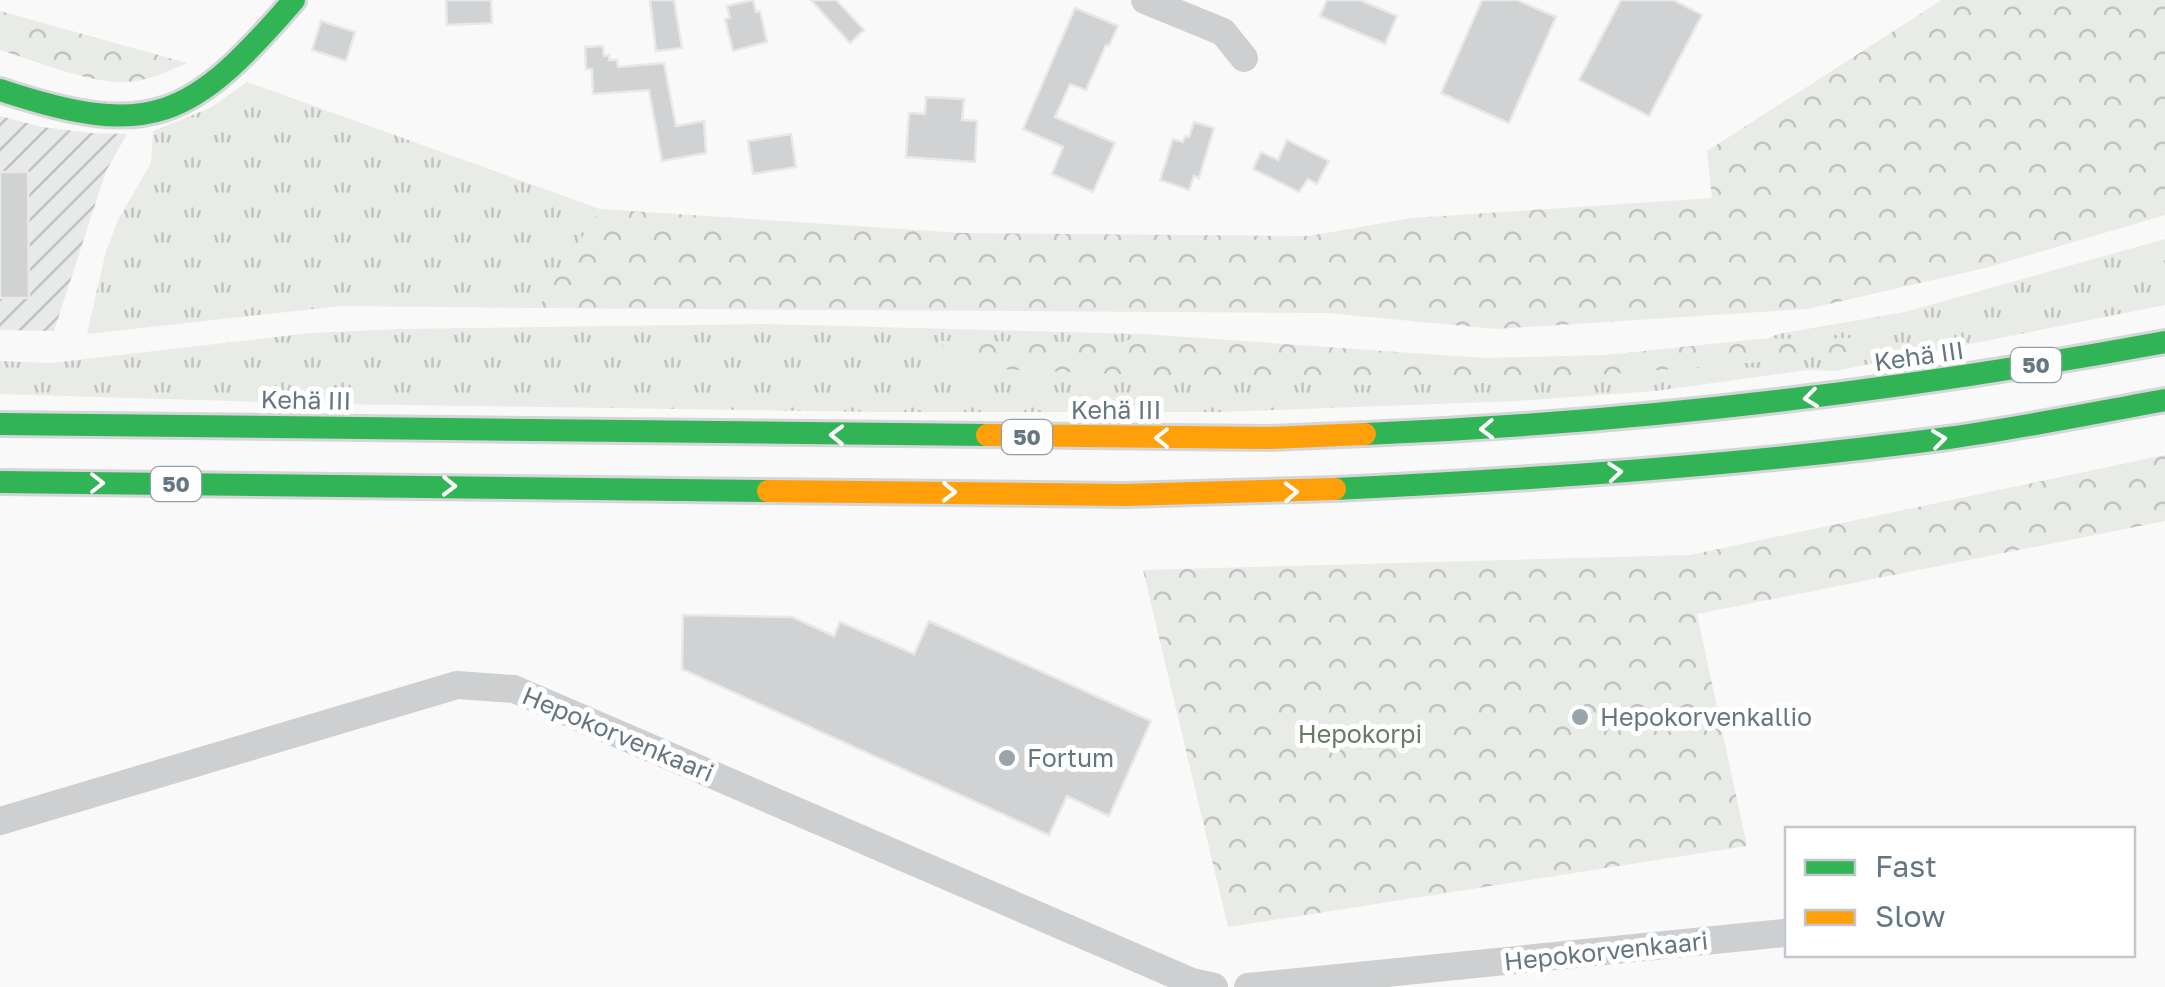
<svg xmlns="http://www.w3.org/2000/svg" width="2165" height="987" viewBox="0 0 2165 987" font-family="'Golos Text',sans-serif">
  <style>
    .industrial { fill: url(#industrial-furrows) }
    .grass { fill: url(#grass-tufts) }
    .forest { fill: url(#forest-crowns) }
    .building { fill: #d0d2d3; stroke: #e8e8e8; stroke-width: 2.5 }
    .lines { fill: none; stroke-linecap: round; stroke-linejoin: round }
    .fast-casing { stroke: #d5d6d7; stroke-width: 28 }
    .slow-casing { stroke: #d5d6d7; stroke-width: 28 }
    .street { stroke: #cecfd0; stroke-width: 28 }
    .fast { stroke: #30b455; stroke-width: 22 }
    .slow { stroke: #ff9f0a; stroke-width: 22 }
    .oneway { stroke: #fff }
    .poi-dot { fill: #99a4ac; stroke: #fff; stroke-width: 4 }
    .labels { text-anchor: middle; stroke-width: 10; stroke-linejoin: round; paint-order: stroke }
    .shield { fill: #fff; stroke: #939fa8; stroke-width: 2.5 }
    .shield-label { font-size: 22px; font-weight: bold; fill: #657683 }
    .street-label { font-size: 25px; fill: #657683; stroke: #fff }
    .poi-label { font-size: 25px; fill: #657683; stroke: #fff; text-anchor: start }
    .park-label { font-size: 25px; fill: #687a64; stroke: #fff }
  </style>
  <defs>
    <pattern id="industrial-furrows" width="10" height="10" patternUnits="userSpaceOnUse" patternTransform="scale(2.5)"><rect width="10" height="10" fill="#e8e9e9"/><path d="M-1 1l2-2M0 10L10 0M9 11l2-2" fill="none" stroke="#c0c1c2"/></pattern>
    <pattern id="grass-tufts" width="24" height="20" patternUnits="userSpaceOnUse" patternTransform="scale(2.5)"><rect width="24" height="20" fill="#e8ebe6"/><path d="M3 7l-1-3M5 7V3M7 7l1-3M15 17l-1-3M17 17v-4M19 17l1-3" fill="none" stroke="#c0c3c0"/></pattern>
    <pattern id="forest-crowns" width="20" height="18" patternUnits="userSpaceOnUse" patternTransform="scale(2.5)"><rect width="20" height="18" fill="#e8ebe6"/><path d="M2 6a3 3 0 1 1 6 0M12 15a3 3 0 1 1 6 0" fill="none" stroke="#c0c3c0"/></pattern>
  </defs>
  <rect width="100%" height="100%" fill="#f9f9f9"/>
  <!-- industrial -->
  <polygon class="industrial" points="0,116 42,127 91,133 127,134 106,171 54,331 0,330"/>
  <!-- grass -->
  <g class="grass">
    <polygon points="247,82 600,209 538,308 341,306 87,334 106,251 119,218 151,163 153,131 210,108"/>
    <polygon points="2165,239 2165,305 1835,371 1808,370 1655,391 1516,401 1221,412 880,412 333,404 0,394 0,361 51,363 311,333 401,329 766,324 1143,334 1124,342 938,342 967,368 1378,385 1516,382 1780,360 1856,339 1766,339 1778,334 1905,312"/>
  </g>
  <!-- forest -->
  <g class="forest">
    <polygon points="1942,0 2165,0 2165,215 1985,268 1807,309 1496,329 1327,313 538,308 600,209 962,233 1309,236 1412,218 1712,198 1707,151"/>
    <path d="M 0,11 L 187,63 C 171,70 154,78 136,81 C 99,88 37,61 0,50 Z"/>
    <polygon points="1143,334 1484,358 1606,355 1758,339 1856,338 1862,350 1780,360 1516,382 1378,385 967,368 937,341 1124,342"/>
    <polygon points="2165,455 2165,521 1697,614 1747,846 1228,927 1143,570 1690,555"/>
  </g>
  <!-- building -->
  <g class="building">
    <polygon points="446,0 491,0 492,23 447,25"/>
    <polygon points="650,0 674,0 682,48 656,51"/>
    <polygon points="753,0 756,12 760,11 767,42 733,51 725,19 730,18 727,6"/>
    <polygon points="811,0 836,0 864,30 850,43"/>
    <polygon points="1327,0 1360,0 1397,16 1385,44 1320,16"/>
    <polygon points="1482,0 1517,0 1556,17 1509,123 1441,93"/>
    <polygon points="1621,0 1673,0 1702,15 1649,116 1579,80"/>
    <polygon points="1075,8 1118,26 1109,46 1106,45 1086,90 1070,84 1055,117 1115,143 1093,192 1052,174 1063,147 1023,129"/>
    <polygon points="321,21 355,32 346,61 312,50"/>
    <polygon points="603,46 604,56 609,55 609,60 617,60 618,67 664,63 676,126 704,121 706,153 662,161 649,90 593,94 592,69 586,69 585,47"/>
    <polygon points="926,97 964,99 962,120 977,121 975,162 906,157 909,113 925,114"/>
    <polygon points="1194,122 1214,128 1199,178 1194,176 1189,190 1160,180 1173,139 1183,142 1185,136 1189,137"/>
    <polygon points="791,134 796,167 753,174 748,141"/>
    <polygon points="1287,140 1329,161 1317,184 1308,179 1299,192 1253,169 1261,152 1278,160"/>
    <polygon points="0,172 28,172 29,298 0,298"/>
    <polygon points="683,615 792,617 834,636 840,622 914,654 929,621 1151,721 1109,816 1067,796 1049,835 682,669"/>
  </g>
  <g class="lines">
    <!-- fast casing -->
    <g class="fast-casing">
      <g id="fast">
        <path d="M 0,90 C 152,141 192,118 294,0"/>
        <polyline points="0,424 987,435"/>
        <path d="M 1365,434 C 1634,423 1900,391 2165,342"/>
        <polyline points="0,482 768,491"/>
        <path d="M 1335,489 C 1540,479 1745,465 1948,438 C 2021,428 2093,413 2165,400"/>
      </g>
    </g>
    <!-- slow casing -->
    <g class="slow-casing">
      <g id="slow">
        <polyline points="987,435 1268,438 1365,434"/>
        <polyline points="768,491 1124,495 1335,489"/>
      </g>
    </g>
    <!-- street -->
    <g class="street">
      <polyline points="1145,0 1223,32 1244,58"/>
      <polyline points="0,821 457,685 514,689 1192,982 1214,987"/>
      <polyline points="1248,987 1784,933"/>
    </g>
    <!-- fast -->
    <use href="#fast" class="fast"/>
    <!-- slow -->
    <use href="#slow" class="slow"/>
  </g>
  <!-- one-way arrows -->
  <defs><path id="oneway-chevron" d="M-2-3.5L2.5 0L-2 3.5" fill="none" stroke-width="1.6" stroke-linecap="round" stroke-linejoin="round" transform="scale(2.5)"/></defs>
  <g class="oneway">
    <use href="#oneway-chevron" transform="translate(1811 398) rotate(173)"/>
    <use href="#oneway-chevron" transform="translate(1487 429) rotate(178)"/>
    <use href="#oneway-chevron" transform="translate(837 435) rotate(-179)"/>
    <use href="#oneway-chevron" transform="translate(1162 438) rotate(-180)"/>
    <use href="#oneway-chevron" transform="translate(1939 439) rotate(-7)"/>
    <use href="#oneway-chevron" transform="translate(1615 472) rotate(-5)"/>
    <use href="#oneway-chevron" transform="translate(97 483)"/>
    <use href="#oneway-chevron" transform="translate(449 486) rotate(1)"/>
    <use href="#oneway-chevron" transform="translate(949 492) rotate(1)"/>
    <use href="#oneway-chevron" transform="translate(1291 492) rotate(-2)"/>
  </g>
  <!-- markers -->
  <g class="poi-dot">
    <circle cx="1580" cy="717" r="10"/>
    <circle cx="1007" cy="758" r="10"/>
  </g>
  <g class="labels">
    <!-- shield labels -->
    <g class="shield">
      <rect x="2011" y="348" width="50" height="34" rx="8"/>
      <rect x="1002" y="420" width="50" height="34" rx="8"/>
      <rect x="151" y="467" width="50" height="34" rx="8"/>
    </g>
    <g class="shield-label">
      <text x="2036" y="373">50</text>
      <text x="1027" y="445">50</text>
      <text x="176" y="492">50</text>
    </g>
    <!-- street labels -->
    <g class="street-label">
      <text transform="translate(1919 356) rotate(-8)" y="9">Kehä III</text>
      <text transform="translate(306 400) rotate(1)" y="9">Kehä III</text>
      <text x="1116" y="419">Kehä III</text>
      <text transform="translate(618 734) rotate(23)" y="9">Hepokorvenkaari</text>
      <text transform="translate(1606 951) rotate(-6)" y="9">Hepokorvenkaari</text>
    </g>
    <!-- poi labels -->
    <g class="poi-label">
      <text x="1600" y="726">Hepokorvenkallio</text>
      <text x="1027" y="767">Fortum</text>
    </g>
    <!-- park labels -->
    <g class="park-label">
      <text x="1360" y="743">Hepokorpi</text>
    </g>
  </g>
  <!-- legend -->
  <rect x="1785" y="827" width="350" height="130" fill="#ffffff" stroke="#c1c8cd" stroke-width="2.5"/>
  <rect x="1805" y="860" width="50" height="15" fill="#30b455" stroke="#c1c8cd" stroke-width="2.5"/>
  <text x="1875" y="877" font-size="30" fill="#657683">Fast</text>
  <rect x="1805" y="910" width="50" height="15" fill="#ff9f0a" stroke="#c1c8cd" stroke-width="2.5"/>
  <text x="1875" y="927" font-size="30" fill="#657683">Slow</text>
</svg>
